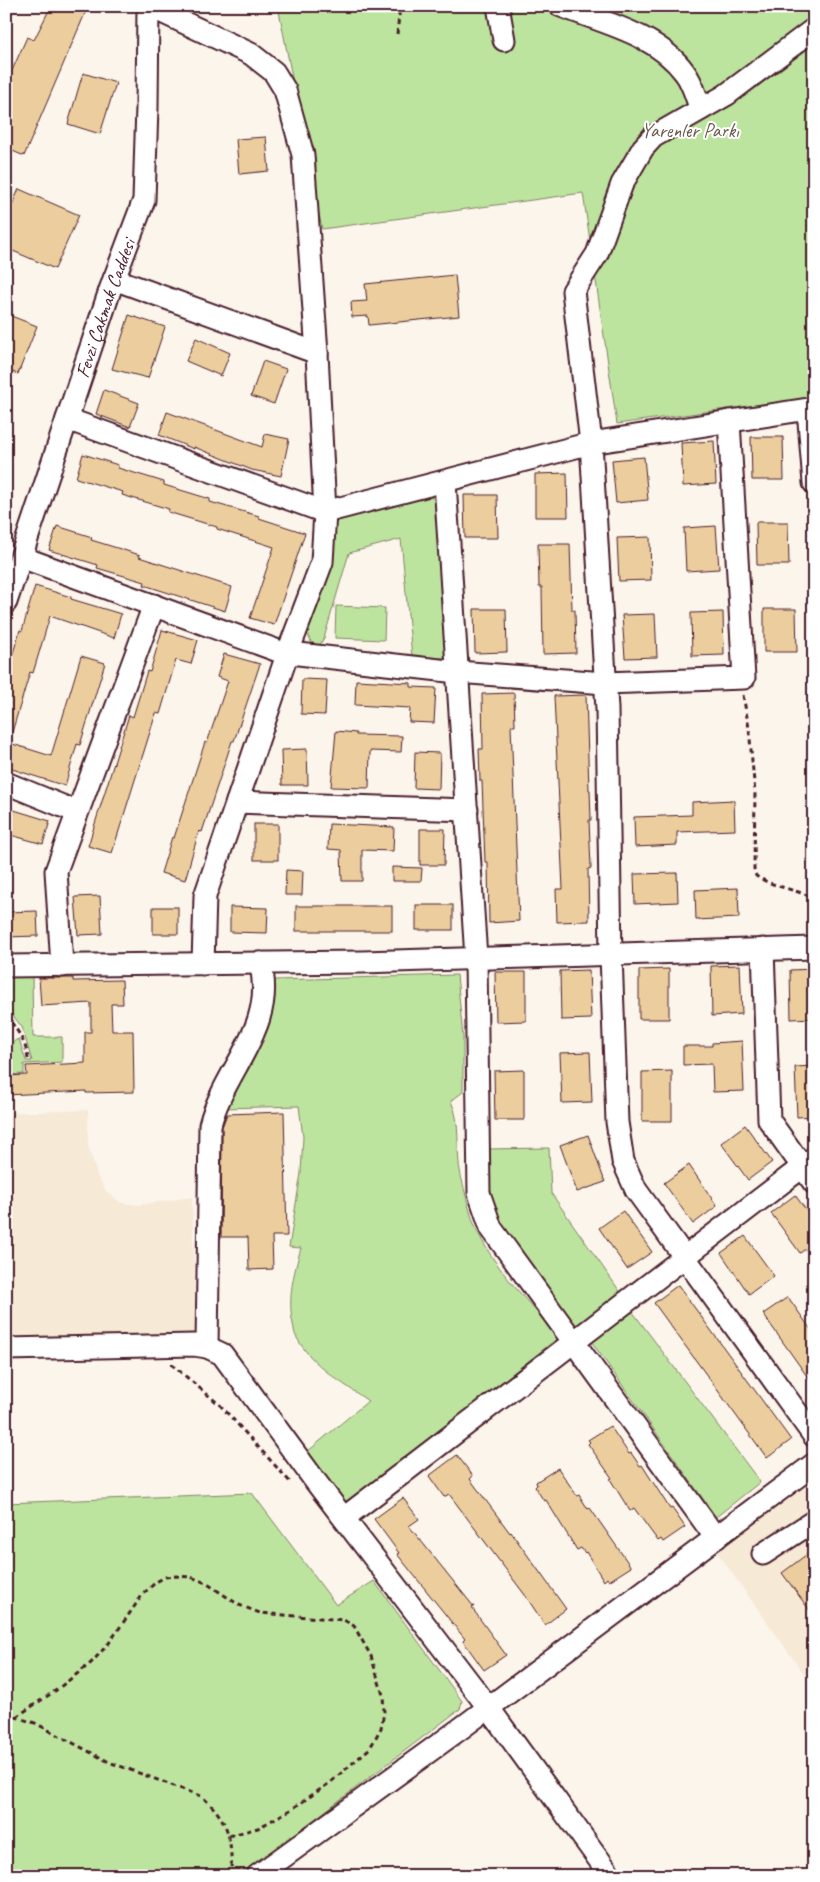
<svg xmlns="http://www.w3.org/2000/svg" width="820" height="1882" viewBox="0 0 820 1882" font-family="Caveat,sans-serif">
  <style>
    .built { fill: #f6e9d5 }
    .green { fill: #bde49f; stroke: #848265 }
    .building { fill: #eccd9e; stroke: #4a1f2b }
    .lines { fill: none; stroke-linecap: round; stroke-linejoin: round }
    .minor-casing { stroke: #4a1f2b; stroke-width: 25 }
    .path { stroke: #4a1f2b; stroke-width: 3; stroke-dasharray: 5 4; stroke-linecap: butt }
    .minor { stroke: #fff; stroke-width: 21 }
    .labels { text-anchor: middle; stroke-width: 4; stroke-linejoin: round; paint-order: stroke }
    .park-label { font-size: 20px; fill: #6c5a4e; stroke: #fff }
    .street-label { font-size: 20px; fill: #4a1f2b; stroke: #fff }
  </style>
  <rect width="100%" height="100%" fill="#fbf5ec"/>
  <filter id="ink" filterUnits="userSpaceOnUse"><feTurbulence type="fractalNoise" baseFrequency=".02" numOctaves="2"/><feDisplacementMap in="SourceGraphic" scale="10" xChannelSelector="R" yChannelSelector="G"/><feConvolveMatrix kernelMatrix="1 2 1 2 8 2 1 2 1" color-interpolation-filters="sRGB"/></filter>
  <g filter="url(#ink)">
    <!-- built -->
    <g class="built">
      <polygon points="88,1110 88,1146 98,1178 106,1191 121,1203 139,1205 192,1197 196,1336 6,1343 6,1113"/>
      <polygon points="814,1478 814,1688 715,1549"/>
    </g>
    <!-- green -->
    <g class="green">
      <polygon points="278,6 814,6 814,397 617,424 583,193 322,229"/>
      <polygon points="428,497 437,499 446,658 412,657 401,539 349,553 324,638 319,646 311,642 307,633 320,586 334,522"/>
      <polygon points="336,606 385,608 384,640 335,638"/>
      <polygon points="6,975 32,975 33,1037 62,1037 62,1062 24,1064 24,1074 6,1075 6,1048 16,1040 19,1039 26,1061 32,1061 22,1027 6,1007"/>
      <path d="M 457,975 L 463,1037 L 463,1092 L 451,1101 C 462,1124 455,1151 461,1176 C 465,1191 468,1207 473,1221 C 490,1265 528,1301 559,1337 L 352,1500 L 342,1503 L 307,1452 L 368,1401 C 343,1383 312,1366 297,1338 C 294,1334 294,1328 293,1324 C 287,1298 294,1273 301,1248 L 289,1247 L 301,1173 L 303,1137 L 299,1106 L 224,1108 C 248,1068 264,1025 275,980 Z"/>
      <polygon points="549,1148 551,1193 621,1293 583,1323 573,1325 498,1225 488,1192 487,1149"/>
      <polygon points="632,1311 760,1482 716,1517 591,1341"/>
      <polygon points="252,1493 336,1605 374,1581 462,1701 460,1709 246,1871 6,1874 6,1503"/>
    </g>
    <!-- building -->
    <g class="building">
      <polygon points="51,6 76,6 86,11 24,156 6,148 6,84 27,37 34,40"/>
      <polygon points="83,73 116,83 100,134 68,124"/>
      <polygon points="266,137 269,171 239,174 236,139"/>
      <polygon points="19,189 79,215 55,269 6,248 6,219"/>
      <polygon points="455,275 459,316 369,325 368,316 352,317 351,302 367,301 365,284"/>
      <polygon points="6,314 37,326 18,374 6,370"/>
      <polygon points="129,315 165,327 148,378 112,369"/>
      <polygon points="196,338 230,353 221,376 186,361"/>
      <polygon points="263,361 286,369 274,404 251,396"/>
      <polygon points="104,390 139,403 130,427 96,414"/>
      <polygon points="167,412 262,447 265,434 289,439 281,476 252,470 194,447 194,449 159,435"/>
      <polygon points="751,437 783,437 784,480 752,480"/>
      <polygon points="714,441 716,484 683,486 681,443"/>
      <polygon points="83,454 118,465 118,468 164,482 164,485 210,499 210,502 259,516 259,518 305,533 274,625 250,618 274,547 217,529 217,527 168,512 169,509 122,495 123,492 76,478"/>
      <polygon points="644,457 648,500 616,503 612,460"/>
      <polygon points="567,473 568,517 535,517 535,474"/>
      <polygon points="464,495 497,495 498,538 465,538"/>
      <polygon points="756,522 788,522 789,565 757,565"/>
      <polygon points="57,526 92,537 91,540 140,555 139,557 232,587 225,611 144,585 145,582 97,568 98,565 49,550"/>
      <polygon points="716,526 719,569 686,571 684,528"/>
      <polygon points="650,537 651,580 619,581 617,538"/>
      <polygon points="538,544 570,544 572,610 575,610 576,653 543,654 542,587 539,587"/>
      <polygon points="35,586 71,597 71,599 121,614 114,638 50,616 33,673 30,672 10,739 6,739 6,676 20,630 22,631"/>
      <polygon points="474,609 506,609 507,652 475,653"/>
      <polygon points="764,609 796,609 797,652 764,652"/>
      <polygon points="723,612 724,655 692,656 691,613"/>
      <polygon points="655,614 657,657 625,658 622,615"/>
      <polygon points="162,630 198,640 191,664 176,660 160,714 156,713 112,853 88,846 129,715 133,717 147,671 150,672"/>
      <polygon points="224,654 260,664 234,741 232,741 202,832 199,831 185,880 161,873 172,837 174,838 205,742 207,743 228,681 217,677"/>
      <polygon points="81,656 105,663 80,745 77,744 65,786 6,767 6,742 51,756"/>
      <polygon points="302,679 327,680 325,715 301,714"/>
      <polygon points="356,680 411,683 411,687 436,688 434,723 409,722 410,708 355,705"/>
      <polygon points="514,693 515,726 511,726 519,921 489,923 488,862 485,862 482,781 480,781 479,749 483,749 482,694"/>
      <polygon points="586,695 589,790 590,790 591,820 589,820 591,868 588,869 589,921 557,922 556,889 563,889 554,696"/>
      <polygon points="336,731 356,733 356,735 402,736 401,752 370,751 369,788 331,787"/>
      <polygon points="307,749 308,785 282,785 281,750"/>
      <polygon points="415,752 440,753 439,789 414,788"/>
      <polygon points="734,800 735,830 677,832 677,845 635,847 634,817 692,815 692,802"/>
      <polygon points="14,810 50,821 43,844 7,834"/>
      <rect x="254" y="824" width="24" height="36"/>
      <polygon points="329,824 394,827 393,851 362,850 362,881 342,881 341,850 328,849"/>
      <polygon points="420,829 445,829 444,865 420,865"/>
      <polygon points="392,867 422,868 421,881 392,881"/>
      <polygon points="286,870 303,871 302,895 285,895"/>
      <polygon points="677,873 678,902 635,904 634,874"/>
      <polygon points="738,888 739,918 696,920 695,890"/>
      <polygon points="100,896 102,934 78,935 75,897"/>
      <rect x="416" y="905" width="37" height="25"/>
      <rect x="296" y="906" width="96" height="25"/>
      <rect x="153" y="907" width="25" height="27"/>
      <polygon points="230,907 268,908 267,933 230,932"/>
      <polygon points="37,911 38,936 6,937 6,912"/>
      <polygon points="740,965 742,1014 712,1016 711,966"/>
      <polygon points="669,969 669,1019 639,1019 639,970"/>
      <polygon points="814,969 814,1018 791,1019 790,970"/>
      <polygon points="589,970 591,1019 561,1020 560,971"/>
      <polygon points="495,972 526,972 526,1021 496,1022"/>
      <polygon points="39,978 73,978 73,981 122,980 123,1004 111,1004 112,1031 133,1031 134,1092 86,1093 86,1091 6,1095 6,1076 27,1075 26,1066 85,1063 85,1032 91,1032 91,1003 41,1006"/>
      <polygon points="742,1041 744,1091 713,1092 712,1064 683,1065 683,1046 712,1046 712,1043"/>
      <polygon points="590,1052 592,1102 562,1103 560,1053"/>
      <polygon points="814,1066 814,1116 797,1117 795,1067"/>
      <polygon points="524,1070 524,1120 495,1120 494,1071"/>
      <polygon points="672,1071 672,1121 642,1121 642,1072"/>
      <polygon points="284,1112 287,1236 272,1236 273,1269 249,1270 248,1237 221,1237 222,1127 227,1114"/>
      <polygon points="745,1125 772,1162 748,1180 721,1143"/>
      <polygon points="588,1135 605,1182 577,1192 560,1145"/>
      <polygon points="689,1165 717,1206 693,1224 664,1183"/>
      <polygon points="795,1195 814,1221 814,1243 800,1253 771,1213"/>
      <polygon points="623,1211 652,1252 627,1269 599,1228"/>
      <polygon points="745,1236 774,1276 749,1294 721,1253"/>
      <polygon points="678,1285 791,1440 767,1458 654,1303"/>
      <polygon points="788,1297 814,1334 814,1386 763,1314"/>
      <polygon points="610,1426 629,1454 631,1453 640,1466 642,1465 670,1509 672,1508 685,1527 663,1542 661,1539 658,1541 634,1508 630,1511 610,1479 612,1478 588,1444 590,1442 588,1440"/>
      <polygon points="457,1455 473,1476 470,1479 510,1533 511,1532 566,1609 545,1625 525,1595 449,1494 444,1497 429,1476"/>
      <polygon points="558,1468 577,1496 579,1495 588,1509 590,1508 631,1567 609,1581 607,1578 604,1581 586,1552 585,1553 581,1548 577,1550 546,1500 544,1501 535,1487 537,1485 536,1482"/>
      <polygon points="403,1498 419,1519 409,1526 474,1607 472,1608 506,1655 484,1670 463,1641 465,1639 397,1554 399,1553 374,1519"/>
      <polygon points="814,1549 814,1616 782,1573"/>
    </g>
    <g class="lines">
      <!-- minor casing -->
      <g class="minor-casing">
        <g id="minor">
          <polyline points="149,6 251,54 274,72 285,90 303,155 317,353 325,512 322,562 288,652 205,896 203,964"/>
          <polyline points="498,6 504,40"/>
          <path d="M 561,6 C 604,23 657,34 685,73 C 693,83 696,98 701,109"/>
          <polyline points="814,29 726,95 653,137 643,148 622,184 597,254 573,291 591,443 607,709 611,954 617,1122 623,1161 636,1190 814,1436"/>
          <polyline points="114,279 317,353"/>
          <polyline points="67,419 325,512 591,443 808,409 814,483"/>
          <polyline points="445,482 476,958 479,1193 491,1228 716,1538"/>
          <polyline points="21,557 281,652 457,672 605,683 744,678 729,421"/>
          <path id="s1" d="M 6,602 L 110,290 L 144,200 L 147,107 L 148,6"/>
          <polyline points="6,783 77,812"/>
          <polyline points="237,802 467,810"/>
          <polyline points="763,949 769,1120 814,1183"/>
          <polyline points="6,966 362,962 814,948"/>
          <polyline points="62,966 56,871 154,605"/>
          <path d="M 207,1347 L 210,1125 C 224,1069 278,1026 260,963"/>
          <polyline points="6,1349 194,1345 207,1347 222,1354 316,1482 488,1707 611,1876"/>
          <polyline points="344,1518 814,1158"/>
          <polyline points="763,1554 814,1521"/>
          <polyline points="257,1876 460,1729 814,1464"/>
        </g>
      </g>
      <!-- path -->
      <g class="path">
        <polyline points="397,34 400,6"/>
        <path d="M 743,695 L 749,728 L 755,793 L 754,869 L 756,876 C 773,887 795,889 814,898"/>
        <path d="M 6,1015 C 16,1029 27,1042 28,1060"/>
        <polyline points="171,1364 220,1405 292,1484"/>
        <path d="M 6,1714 L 35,1723 L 109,1762 L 201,1796 C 230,1820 232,1840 231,1876"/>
        <polyline points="16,1717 55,1691 91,1663 109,1643 143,1594 156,1582 165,1577 176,1576 191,1577 206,1583 239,1605 260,1613 344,1620 354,1626 371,1656 383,1695 384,1712 381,1728 370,1748 331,1782 292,1809 258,1828 228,1836"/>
      </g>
      <!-- minor -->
      <use href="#minor" class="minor"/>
    </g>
  </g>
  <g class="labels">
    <!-- park labels -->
    <g class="park-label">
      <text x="690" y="137">Yarenler Parkı</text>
    </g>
    <!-- street labels -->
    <g class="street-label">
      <text dy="7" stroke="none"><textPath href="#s1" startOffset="310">Fevzi Çakmak Caddesi</textPath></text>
    </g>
  </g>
  <!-- margin -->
  <rect width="820" height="1882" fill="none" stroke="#fff" stroke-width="25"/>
  <rect x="12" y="12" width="795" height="1857" fill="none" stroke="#4a1f2b" stroke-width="2" filter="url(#ink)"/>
</svg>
